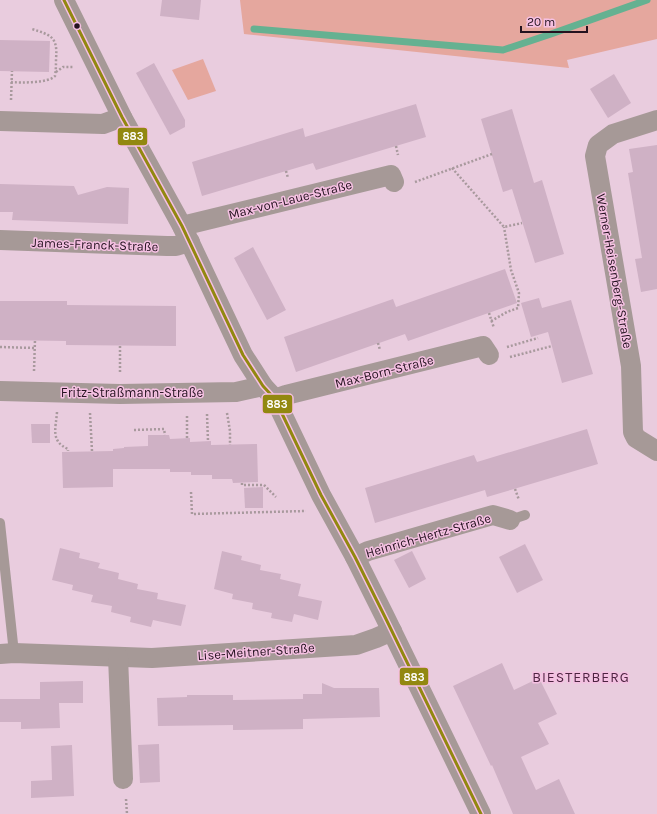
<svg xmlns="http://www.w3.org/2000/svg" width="657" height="814" viewBox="0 0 657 814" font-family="Karla,sans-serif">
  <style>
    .green { fill: #e5a79e }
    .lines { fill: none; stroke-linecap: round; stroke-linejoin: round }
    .stream { stroke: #65b191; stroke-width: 7 }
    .building { fill: #cfb1c5 }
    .path { stroke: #a8999d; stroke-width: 2.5; stroke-dasharray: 2 2; stroke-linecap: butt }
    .service { stroke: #a69997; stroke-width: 10 }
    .minor { stroke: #a69997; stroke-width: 20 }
    .bus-1-casing { stroke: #f5c0e2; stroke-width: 6 }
    .bus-1 { stroke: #928810; stroke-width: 3 }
    .bus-dot { fill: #24121f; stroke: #f5c0e2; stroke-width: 1.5 }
    .labels { text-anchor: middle; stroke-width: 3; stroke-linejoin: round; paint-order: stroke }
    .street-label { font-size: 13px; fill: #24121f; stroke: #f5c0e2 }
    .neighbourhood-label { font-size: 14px; letter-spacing: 1px; fill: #4d2441; stroke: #f5c0e2 }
    .line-badge { stroke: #f5c0e2; stroke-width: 1.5 }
    .badge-label { font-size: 11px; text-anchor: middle; font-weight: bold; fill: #fff }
  </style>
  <rect width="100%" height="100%" fill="#e9ccde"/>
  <!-- green -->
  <g class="green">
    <polygon points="240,0 657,0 657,39 567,60 569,68 244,34"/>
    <polygon points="203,59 216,91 188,100 172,70"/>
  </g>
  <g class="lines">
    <!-- stream -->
    <polyline class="stream" points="254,29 503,50 551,34 647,0"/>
  </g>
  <!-- building -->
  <g class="building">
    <polygon points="162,0 201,0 199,20 160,16"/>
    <polygon points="0,40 50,41 49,72 0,71"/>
    <polygon points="154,63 185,120 185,127 170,135 136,73"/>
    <polygon points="614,74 631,103 608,118 590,89"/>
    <polygon points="416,104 426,137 316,170 313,163 202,196 192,162 303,128 305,137"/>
    <polygon points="512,109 534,183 542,180 564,254 535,263 512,189 503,192 481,119"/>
    <polygon points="657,145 657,289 641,292 635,259 642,258 628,173 633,172 629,149"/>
    <polygon points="0,184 74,186 78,195 107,187 129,188 128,224 12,220 13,212 0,212"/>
    <polygon points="253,247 286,310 267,320 234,258"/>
    <polygon points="505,269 517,303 408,341 405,334 296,372 284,337 393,299 396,307"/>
    <polygon points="539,298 542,308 571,300 593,374 562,383 548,332 531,337 521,303"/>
    <polygon points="0,301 67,301 67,305 176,306 176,346 66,345 66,341 0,340"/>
    <polygon points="31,424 50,424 50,443 32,443"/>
    <polygon points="587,429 598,464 487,497 485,490 375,523 365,488 474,455 477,462"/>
    <polygon points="148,435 169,435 170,439 190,438 190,442 211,441 211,445 257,444 258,482 233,483 232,479 212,479 212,475 191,475 191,472 170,472 170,469 113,469 113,487 63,488 62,452 113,451 113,449 124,448 124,447 148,446"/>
    <polygon points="263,487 263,508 245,508 244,488"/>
    <polygon points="525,544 543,580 517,593 499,557"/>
    <polygon points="60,548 80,553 79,558 100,563 98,568 119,573 118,579 138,584 137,589 158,593 157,599 186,605 181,626 153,620 151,627 130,622 131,617 111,612 112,606 91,602 93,595 72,590 73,585 52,580"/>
    <polygon points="222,551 242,556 241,560 261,565 260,570 281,574 280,579 301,584 298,596 322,601 318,620 294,614 292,622 271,618 272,613 252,609 253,603 232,599 233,594 214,589"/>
    <polygon points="412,551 426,579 409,588 394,560"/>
    <polygon points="502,663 514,690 539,678 557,714 538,723 549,744 521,757 536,790 559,779 575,814 513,814 492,765 491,766 453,686"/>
    <polygon points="83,681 83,703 59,703 60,728 21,729 21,722 0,722 0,699 40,699 40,682"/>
    <polygon points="322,683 334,688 379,688 380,717 303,719 303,729 233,730 233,725 158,726 157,698 187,697 187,695 233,695 233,700 303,699 303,694 322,694"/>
    <polygon points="159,744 160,782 140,783 138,745"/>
    <polygon points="72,745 74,796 31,798 31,781 52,780 51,746"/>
  </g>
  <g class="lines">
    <!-- path -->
    <g class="path">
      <polyline points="56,72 63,67 73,67"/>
      <path d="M 11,82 C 21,83 49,83 55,76 C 56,70 56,65 56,59 C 58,37 51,35 32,29"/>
      <polyline points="11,100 12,71"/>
      <polyline points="396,146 398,155"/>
      <polyline points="452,168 504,227 522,223"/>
      <polyline points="286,171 288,178"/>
      <polyline points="415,182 492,154"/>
      <polyline points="489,313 494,328"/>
      <polyline points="491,321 507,312 518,308 519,293 511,270 504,227"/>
      <polyline points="378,343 380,350"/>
      <polyline points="120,346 120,373"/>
      <polyline points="0,347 35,348"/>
      <polyline points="507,347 538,338"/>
      <polyline points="510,357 552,346"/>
      <polyline points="34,371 35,340"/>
      <path d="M 57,412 C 56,428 50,441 68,449 L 68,451"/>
      <polyline points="90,413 92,451"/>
      <polyline points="227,413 230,431 230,445"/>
      <polyline points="207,414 208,441"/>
      <polyline points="134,430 164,429 165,435"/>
      <polyline points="187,438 187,414"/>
      <polyline points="242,483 242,485 264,485 276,497"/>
      <polyline points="515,489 519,500"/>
      <polyline points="191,492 192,514 306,511"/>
      <polyline points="126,799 127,814"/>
    </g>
    <!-- service -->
    <g class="service">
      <polyline points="510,520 525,515"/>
      <polyline points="0,523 14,653"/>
    </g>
    <!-- minor -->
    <g class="minor">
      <polyline points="64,0 122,117 182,226 243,355 263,386 275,399 321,495 355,557 385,617 481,814"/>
      <polyline points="657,120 613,134 598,145 595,156 631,366 633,432 636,438 657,451"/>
      <polyline points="0,121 103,124 122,117"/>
      <polyline points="182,226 391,175 394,182"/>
      <polyline points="0,240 167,246 176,246 190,242"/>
      <polyline points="0,391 120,394 236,392 263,386"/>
      <polyline points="275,399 286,395 483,346 489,355"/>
      <polyline points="355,557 368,551 493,515 510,520"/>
      <polyline points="0,654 14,653 152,658 356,645 376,638 392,631"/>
      <polyline points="118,657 123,779"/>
    </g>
    <!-- bus-1 casing -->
    <g class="bus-1-casing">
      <polyline id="bus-1" points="64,0 122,117 182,226 243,355 263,386 275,399 321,495 355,557 385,617 481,814"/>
    </g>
    <!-- bus-1 -->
    <use href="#bus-1" class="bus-1"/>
  </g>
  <!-- markers -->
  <circle class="bus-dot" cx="77" cy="26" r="3.5"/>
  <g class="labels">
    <!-- street labels -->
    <g class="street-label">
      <text transform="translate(290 199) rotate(-14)" y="5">Max-von-Laue-Straße</text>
      <text transform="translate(95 244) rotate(2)" y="5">James-Franck-Straße</text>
      <text transform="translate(615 271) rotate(80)" y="5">Werner-Heisenberg-Straße</text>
      <text transform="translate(384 371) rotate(-14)" y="5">Max-Born-Straße</text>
      <text x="132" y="397">Fritz-Straßmann-Straße</text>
      <text transform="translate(428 535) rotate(-16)" y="5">Heinrich-Hertz-Straße</text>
      <text transform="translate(256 651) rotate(-4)" y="5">Lise-Meitner-Straße</text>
    </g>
    <!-- neighbourhood labels -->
    <g class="neighbourhood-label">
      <text x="581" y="682">BIESTERBERG</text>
    </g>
  </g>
  <g class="line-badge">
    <rect x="117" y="127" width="31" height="19" rx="4" fill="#928810"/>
    <rect x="262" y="394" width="31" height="20" rx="4" fill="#928810"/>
    <rect x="399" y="667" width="30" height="19" rx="4" fill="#928810"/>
  </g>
  <g class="badge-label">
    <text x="133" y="140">883</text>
    <text x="277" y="408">883</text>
    <text x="414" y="681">883</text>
  </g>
  <!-- scale -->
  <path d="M521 26v6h66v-6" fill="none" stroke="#24121f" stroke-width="2"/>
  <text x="527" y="26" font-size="12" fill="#24121f" stroke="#f5c0e2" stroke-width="3" paint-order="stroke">20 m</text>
</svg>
